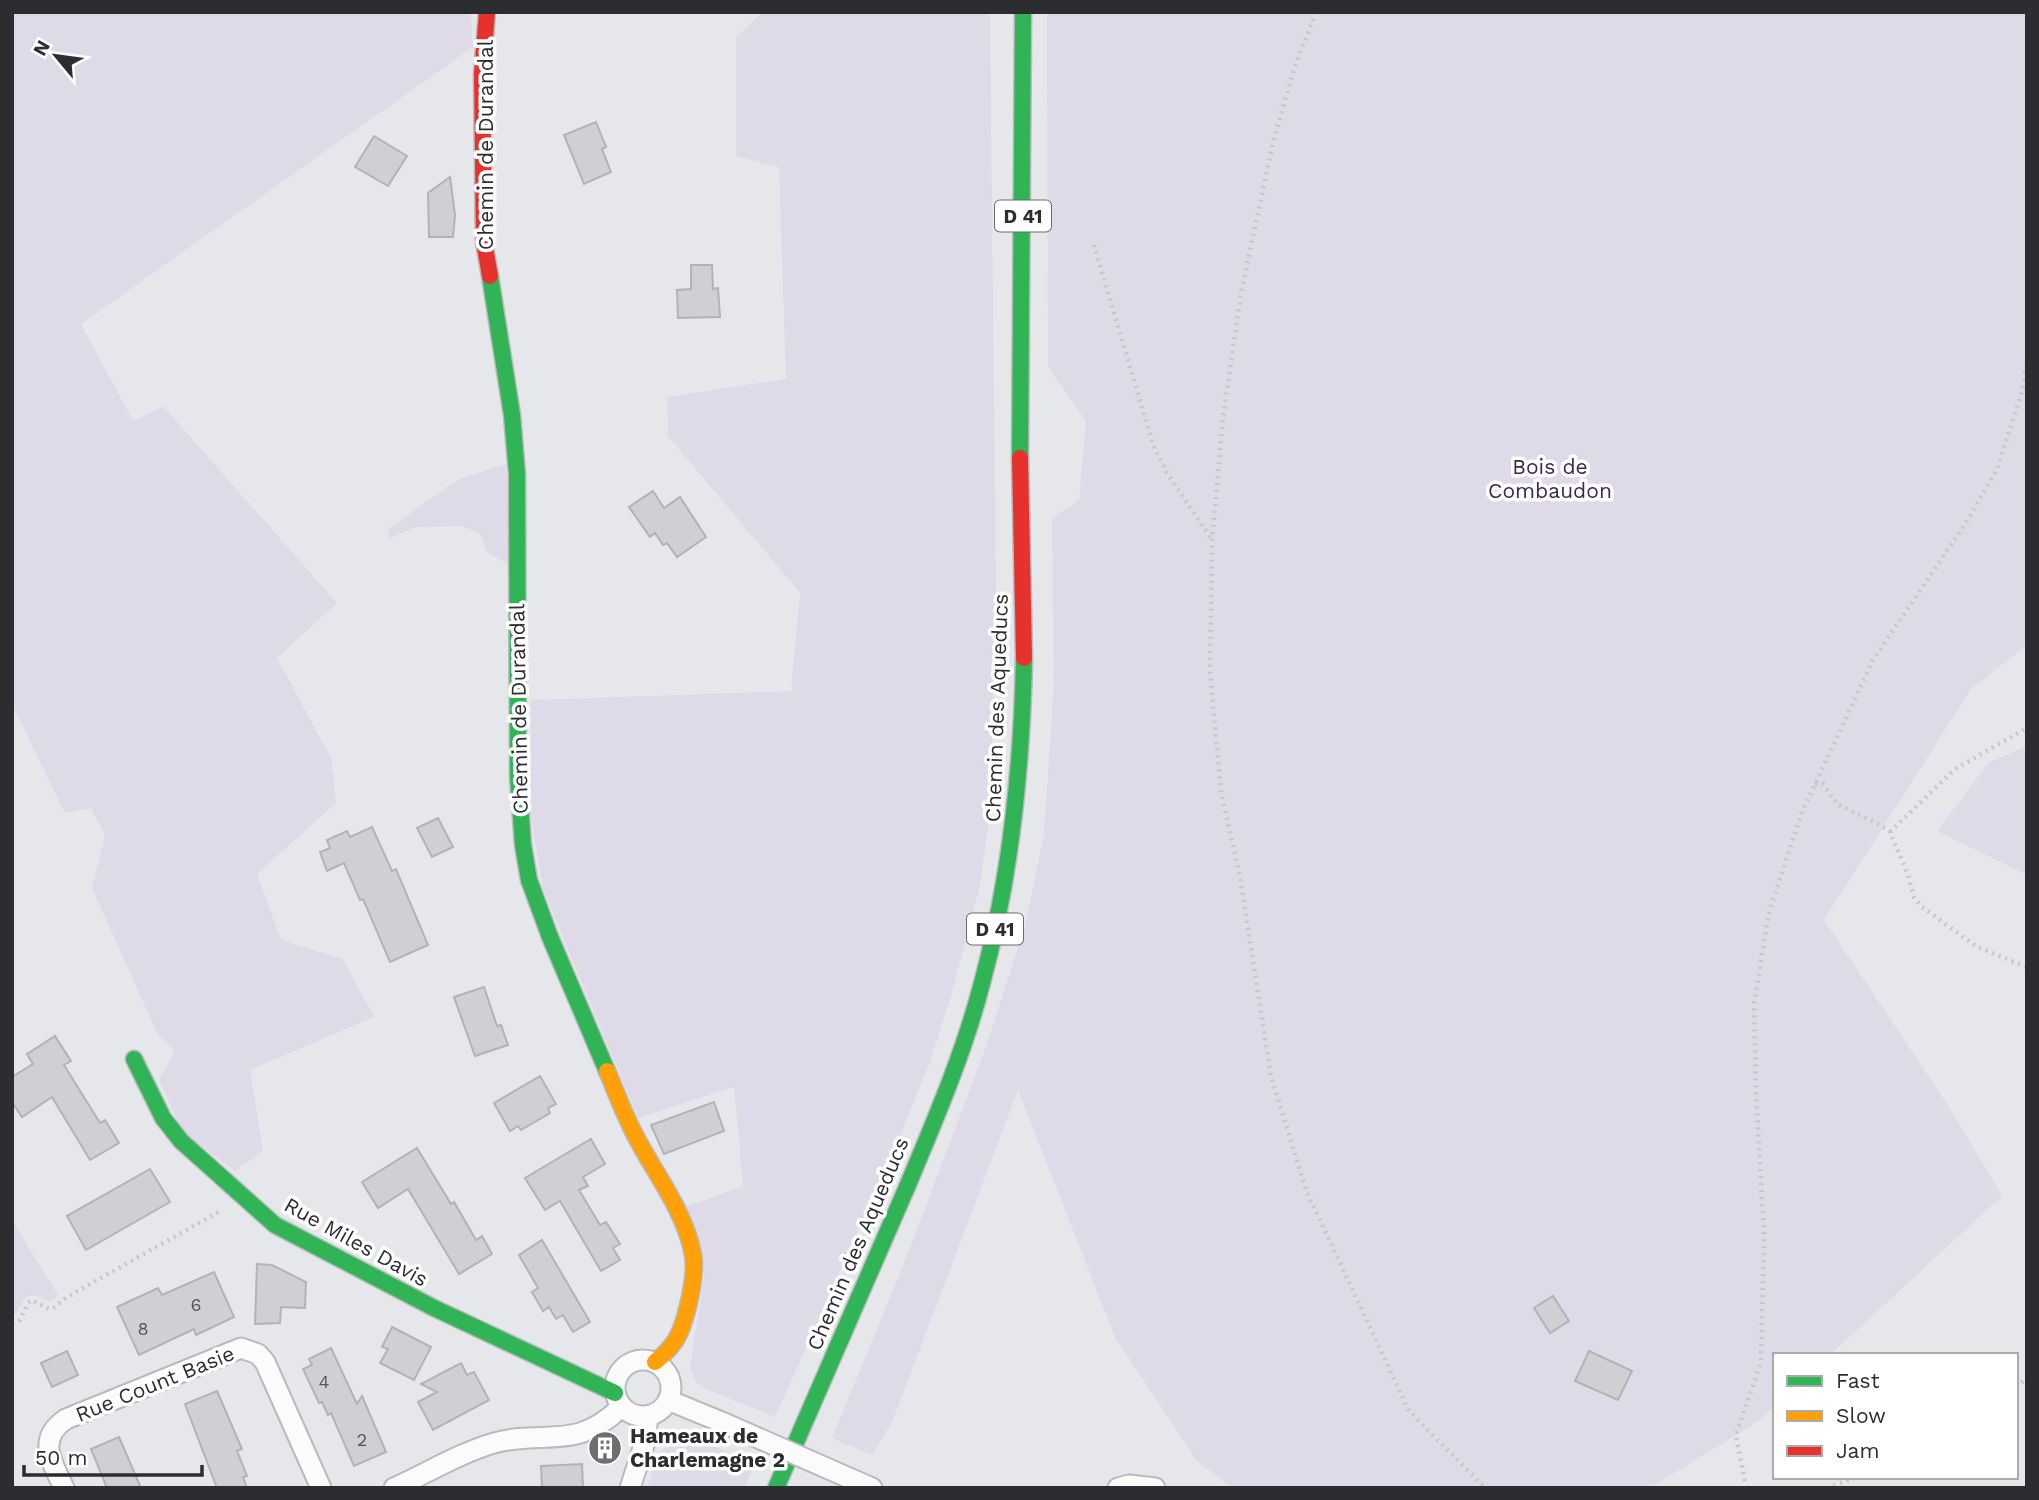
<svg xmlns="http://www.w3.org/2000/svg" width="2039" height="1500" viewBox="0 0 2039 1500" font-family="'Work Sans',sans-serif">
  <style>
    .green { fill: #dfdae8 }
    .building { fill: #cfd0d3; stroke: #b3b3b6; stroke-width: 2 }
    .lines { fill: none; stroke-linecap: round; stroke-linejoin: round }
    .street-casing { stroke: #b9babe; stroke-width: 23 }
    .fast-casing { stroke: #b9babe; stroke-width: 19 }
    .slow-casing { stroke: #b9babe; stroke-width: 19 }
    .jam-casing { stroke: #b9babe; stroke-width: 19 }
    .path { stroke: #c6c6c7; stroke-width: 4.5; stroke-dasharray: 2 5; stroke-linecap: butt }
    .street { stroke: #fbfbfc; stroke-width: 19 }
    .fast { stroke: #30b455; stroke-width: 16 }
    .slow { stroke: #ff9f0a; stroke-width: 16 }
    .jam { stroke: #e5322d; stroke-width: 16 }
    .street-bridge-casing { stroke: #b9babe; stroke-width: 23; stroke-linecap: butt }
    .street-bridge { stroke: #fbfbfc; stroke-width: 19 }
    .labels { text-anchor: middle; stroke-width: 7; stroke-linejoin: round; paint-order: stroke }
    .number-label { font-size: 18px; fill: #555659 }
    .shield { fill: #fff; stroke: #6b6c6e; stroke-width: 2 }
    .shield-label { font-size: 19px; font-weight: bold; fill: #2c2d30 }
    .street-label { font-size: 21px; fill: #2c2d30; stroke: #fff }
    .park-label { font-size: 21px; fill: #3c2653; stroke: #fff }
    .poi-label { font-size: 21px; font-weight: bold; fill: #2c2d30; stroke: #fff; text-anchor: start }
  </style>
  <rect width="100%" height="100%" fill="#e6e7eb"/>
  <!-- green -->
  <g class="green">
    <polygon points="12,12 471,12 473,47 81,324 133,421 163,406 337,603 277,658 331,758 336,803 257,874 281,940 343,959 374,1017 250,1070 263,1151 235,1171 183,1133 159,1080 175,1051 158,1035 92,888 105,835 91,808 65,813 12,704"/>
    <polygon points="763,12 990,12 996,601 990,812 980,886 952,992 930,1062 891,1157 775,1417 704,1388 695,1381 690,1368 705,1270 686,1207 743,1186 734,1087 638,1118 543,889 530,810 531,700 791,691 800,593 668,436 667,397 786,379 779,167 736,156 736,37"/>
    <polygon points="1047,12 2027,12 2027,645 1971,689 1824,920 1945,1101 2002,1196 1830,1355 1775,1355 1775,1406 1760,1420 1650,1488 1233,1488 1197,1461 1115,1337 1018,1090 893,1420 872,1455 832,1438 907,1256 984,1052 1025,927 1044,834 1054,683 1052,518 1079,500 1086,421 1048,367"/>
    <polygon points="506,464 510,565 487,552 480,533 462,526 415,527 389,539 389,528 459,479"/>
    <polygon points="2027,746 2027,875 1937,831 1988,763"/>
    <path d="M 12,1220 L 58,1295 L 50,1302 C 45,1300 38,1295 33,1295 C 22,1295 20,1312 12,1317 Z"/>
    <polygon points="672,1439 703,1440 754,1465 745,1488 647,1488 658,1454"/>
  </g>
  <!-- building -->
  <g class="building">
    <polygon points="596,122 606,147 602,149 611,172 584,184 564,135"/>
    <polygon points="374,136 407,156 388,186 355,167"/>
    <polygon points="450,177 455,215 453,237 429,237 428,193"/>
    <polygon points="691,265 712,265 713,289 718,288 720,317 678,318 677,290 691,289"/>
    <polygon points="653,491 664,508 680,497 706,537 677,557 667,543 663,545 655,533 650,537 629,507"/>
    <polygon points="438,818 453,847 432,857 417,828"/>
    <polygon points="372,827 392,871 396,869 428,945 390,962 363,899 360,900 344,863 327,871 320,852 330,848 327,840 347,831 350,837"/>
    <polygon points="484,987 497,1026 501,1025 508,1045 475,1056 454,997"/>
    <polygon points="55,1036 71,1061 64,1065 100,1123 105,1120 119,1143 90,1160 52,1097 22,1117 12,1102 12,1077 33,1064 27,1054"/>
    <polygon points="540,1076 556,1104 548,1108 550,1113 521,1130 518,1126 510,1131 494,1103"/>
    <polygon points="714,1102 724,1131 664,1154 651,1125"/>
    <polygon points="591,1139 605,1164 583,1177 588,1186 579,1190 600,1225 606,1222 620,1244 613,1248 620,1260 601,1271 560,1201 545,1210 525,1178"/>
    <polygon points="417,1148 451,1204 454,1202 476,1240 482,1236 492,1254 459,1274 408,1189 378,1208 362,1182"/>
    <polygon points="150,1169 170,1202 86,1250 67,1216"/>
    <polygon points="542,1240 590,1322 573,1332 563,1315 556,1319 549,1307 543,1311 532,1292 538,1288 519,1255"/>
    <polygon points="257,1264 272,1265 306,1282 305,1308 281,1307 280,1323 255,1324"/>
    <polygon points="214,1272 234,1317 196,1335 194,1329 139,1355 117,1307 158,1288 162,1295"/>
    <polygon points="1553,1296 1569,1321 1550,1333 1534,1308"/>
    <polygon points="392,1327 431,1347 414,1380 380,1363 388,1349 382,1347"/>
    <polygon points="331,1348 357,1404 362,1396 386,1452 354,1466 331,1413 328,1415 322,1402 319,1403 303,1369 312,1365 309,1359"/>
    <polygon points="67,1351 78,1375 52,1387 41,1363"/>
    <polygon points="1589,1351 1632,1371 1618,1400 1575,1381"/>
    <polygon points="461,1363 467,1375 474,1372 489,1400 433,1430 418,1402 437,1392 421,1384"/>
    <polygon points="217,1391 242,1449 237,1451 247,1476 243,1477 247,1488 217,1488 185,1404"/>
    <polygon points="119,1437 141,1488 107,1488 91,1449"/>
    <polygon points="582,1464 583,1488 542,1488 541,1466"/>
  </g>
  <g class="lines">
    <!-- street casing -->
    <g class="street-casing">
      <g id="street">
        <circle cx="643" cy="1388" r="28"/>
        <polyline points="668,1400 724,1423"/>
        <polyline points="856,1481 872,1488"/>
        <path d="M 64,1488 C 52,1462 36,1439 66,1419 L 241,1348 L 258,1354 L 265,1362 L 321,1488"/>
        <path d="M 394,1488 C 427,1473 460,1453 494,1443 C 545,1429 576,1452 621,1407"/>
        <polyline points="630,1488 645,1442 648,1416"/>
        <polyline points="1118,1488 1129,1485 1155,1488"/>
      </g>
    </g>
    <!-- fast casing -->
    <g class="fast-casing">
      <g id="fast">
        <polyline points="490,276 512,415 517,474 518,776 523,845 529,880 550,937 607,1071"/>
        <polyline points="1020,458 1023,12"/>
        <polyline points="134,1059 163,1118 181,1141 275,1225 434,1308 615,1393"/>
        <path d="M 776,1488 C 819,1387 864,1288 907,1187 C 935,1120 964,1053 982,983 C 1011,877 1022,768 1024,658"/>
      </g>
    </g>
    <!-- slow casing -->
    <g class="slow-casing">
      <path id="slow" d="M 607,1071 C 616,1092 624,1114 635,1135 C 655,1174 685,1211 693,1255 C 697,1274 687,1316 679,1334 C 674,1345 665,1354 655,1362"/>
    </g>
    <!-- jam casing -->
    <g class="jam-casing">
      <g id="jam">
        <polyline points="487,12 482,74 484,242 490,276"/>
        <polyline points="1020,458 1024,658"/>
      </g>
    </g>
    <!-- path -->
    <g class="path">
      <polyline points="1316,12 1295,66 1274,138 1241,293 1223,418 1212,541 1210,672 1221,791 1240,877 1271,1076 1306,1190 1409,1411 1485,1488"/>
      <polyline points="1094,245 1153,445 1167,473 1212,540"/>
      <polyline points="1815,784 1823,784 1837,804 1882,826 1890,832 1908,875 1914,897 1922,907 1977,947 2027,967"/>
      <polyline points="1890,832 1955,769 2027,728"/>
      <polyline points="12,1323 20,1320 28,1303 32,1300 47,1308 52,1309 67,1297 222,1210"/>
      <polyline points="2016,1387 2027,1378"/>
      <polyline points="1746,1488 1736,1435 1761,1362 1764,1234 1756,1092 1754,1004 1769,912 1802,812 1873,660 1969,518 1997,469 2022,392 2027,362"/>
      <polyline points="1827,1488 1857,1477"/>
    </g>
    <!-- street -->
    <use href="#street" class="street"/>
    <!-- fast -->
    <use href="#fast" class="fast"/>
    <!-- slow -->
    <use href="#slow" class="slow"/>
    <!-- jam -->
    <use href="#jam" class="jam"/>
    <!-- street-bridge casing -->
    <g class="street-bridge-casing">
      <polyline id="street-bridge" points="724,1423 856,1481"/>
    </g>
    <!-- street-bridge -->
    <use href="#street-bridge" class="street-bridge"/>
  </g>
  <!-- icons -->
  <defs>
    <g id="building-disc" transform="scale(1.75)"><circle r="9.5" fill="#6d6e71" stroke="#fff"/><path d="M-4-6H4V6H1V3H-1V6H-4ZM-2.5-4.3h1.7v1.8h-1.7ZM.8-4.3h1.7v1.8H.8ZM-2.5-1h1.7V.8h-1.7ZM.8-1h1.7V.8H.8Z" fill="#fff"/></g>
  </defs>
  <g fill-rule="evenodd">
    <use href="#building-disc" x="605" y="1448"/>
  </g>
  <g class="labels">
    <!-- number labels -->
    <g class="number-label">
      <text x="196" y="1311">6</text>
      <text x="143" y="1335">8</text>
      <text x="324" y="1388">4</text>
      <text x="362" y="1446">2</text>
    </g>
    <!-- shield labels -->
    <g class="shield">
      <rect x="995" y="200.5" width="56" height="31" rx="5"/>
      <rect x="967" y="913.5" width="56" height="31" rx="5"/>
    </g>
    <g class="shield-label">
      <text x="1023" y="223">D 41</text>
      <text x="995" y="936">D 41</text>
    </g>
    <!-- street labels -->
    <g class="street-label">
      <text transform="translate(486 145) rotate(-90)" y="7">Chemin de Durandal</text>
      <text transform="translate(997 708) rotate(-88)" y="7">Chemin des Aqueducs</text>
      <text transform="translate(519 709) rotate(-91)" y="7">Chemin de Durandal</text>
      <text transform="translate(356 1242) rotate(29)" y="7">Rue Miles Davis</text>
      <text transform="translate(858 1244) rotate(-67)" y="7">Chemin des Aqueducs</text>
      <text transform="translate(155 1384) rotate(-22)" y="7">Rue Count Basie</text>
    </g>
    <!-- park labels -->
    <g class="park-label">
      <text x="1550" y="474">Bois de<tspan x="1550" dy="24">Combaudon</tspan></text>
    </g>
    <!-- poi labels -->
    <g class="poi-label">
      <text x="630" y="1443">Hameaux de<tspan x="630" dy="24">Charlemagne 2</tspan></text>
    </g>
  </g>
  <!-- border -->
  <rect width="2039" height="1500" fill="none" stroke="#2c2d30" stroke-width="28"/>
  <!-- legend -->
  <rect x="1773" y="1353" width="245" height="126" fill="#ffffff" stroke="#ababac" stroke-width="2"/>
  <rect x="1787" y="1376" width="35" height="10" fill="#30b455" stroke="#ababac" stroke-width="2"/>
  <text x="1836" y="1388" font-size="21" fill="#2c2d30">Fast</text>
  <rect x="1787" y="1411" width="35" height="10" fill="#ff9f0a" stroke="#ababac" stroke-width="2"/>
  <text x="1836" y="1423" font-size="21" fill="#2c2d30">Slow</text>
  <rect x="1787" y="1446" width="35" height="10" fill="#e5322d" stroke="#ababac" stroke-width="2"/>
  <text x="1836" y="1458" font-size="21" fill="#2c2d30">Jam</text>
  <!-- north arrow -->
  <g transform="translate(56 56) rotate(299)" stroke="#ffffff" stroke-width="5" paint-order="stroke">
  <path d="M0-5L12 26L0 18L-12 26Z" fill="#2c2d30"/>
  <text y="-10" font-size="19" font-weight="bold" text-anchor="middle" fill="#2c2d30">N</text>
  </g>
  <!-- scale -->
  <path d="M24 1465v10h178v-10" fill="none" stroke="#2c2d30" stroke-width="3.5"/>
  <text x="35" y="1465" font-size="21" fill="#2c2d30" stroke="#ffffff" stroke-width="5" paint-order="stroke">50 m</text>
</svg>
